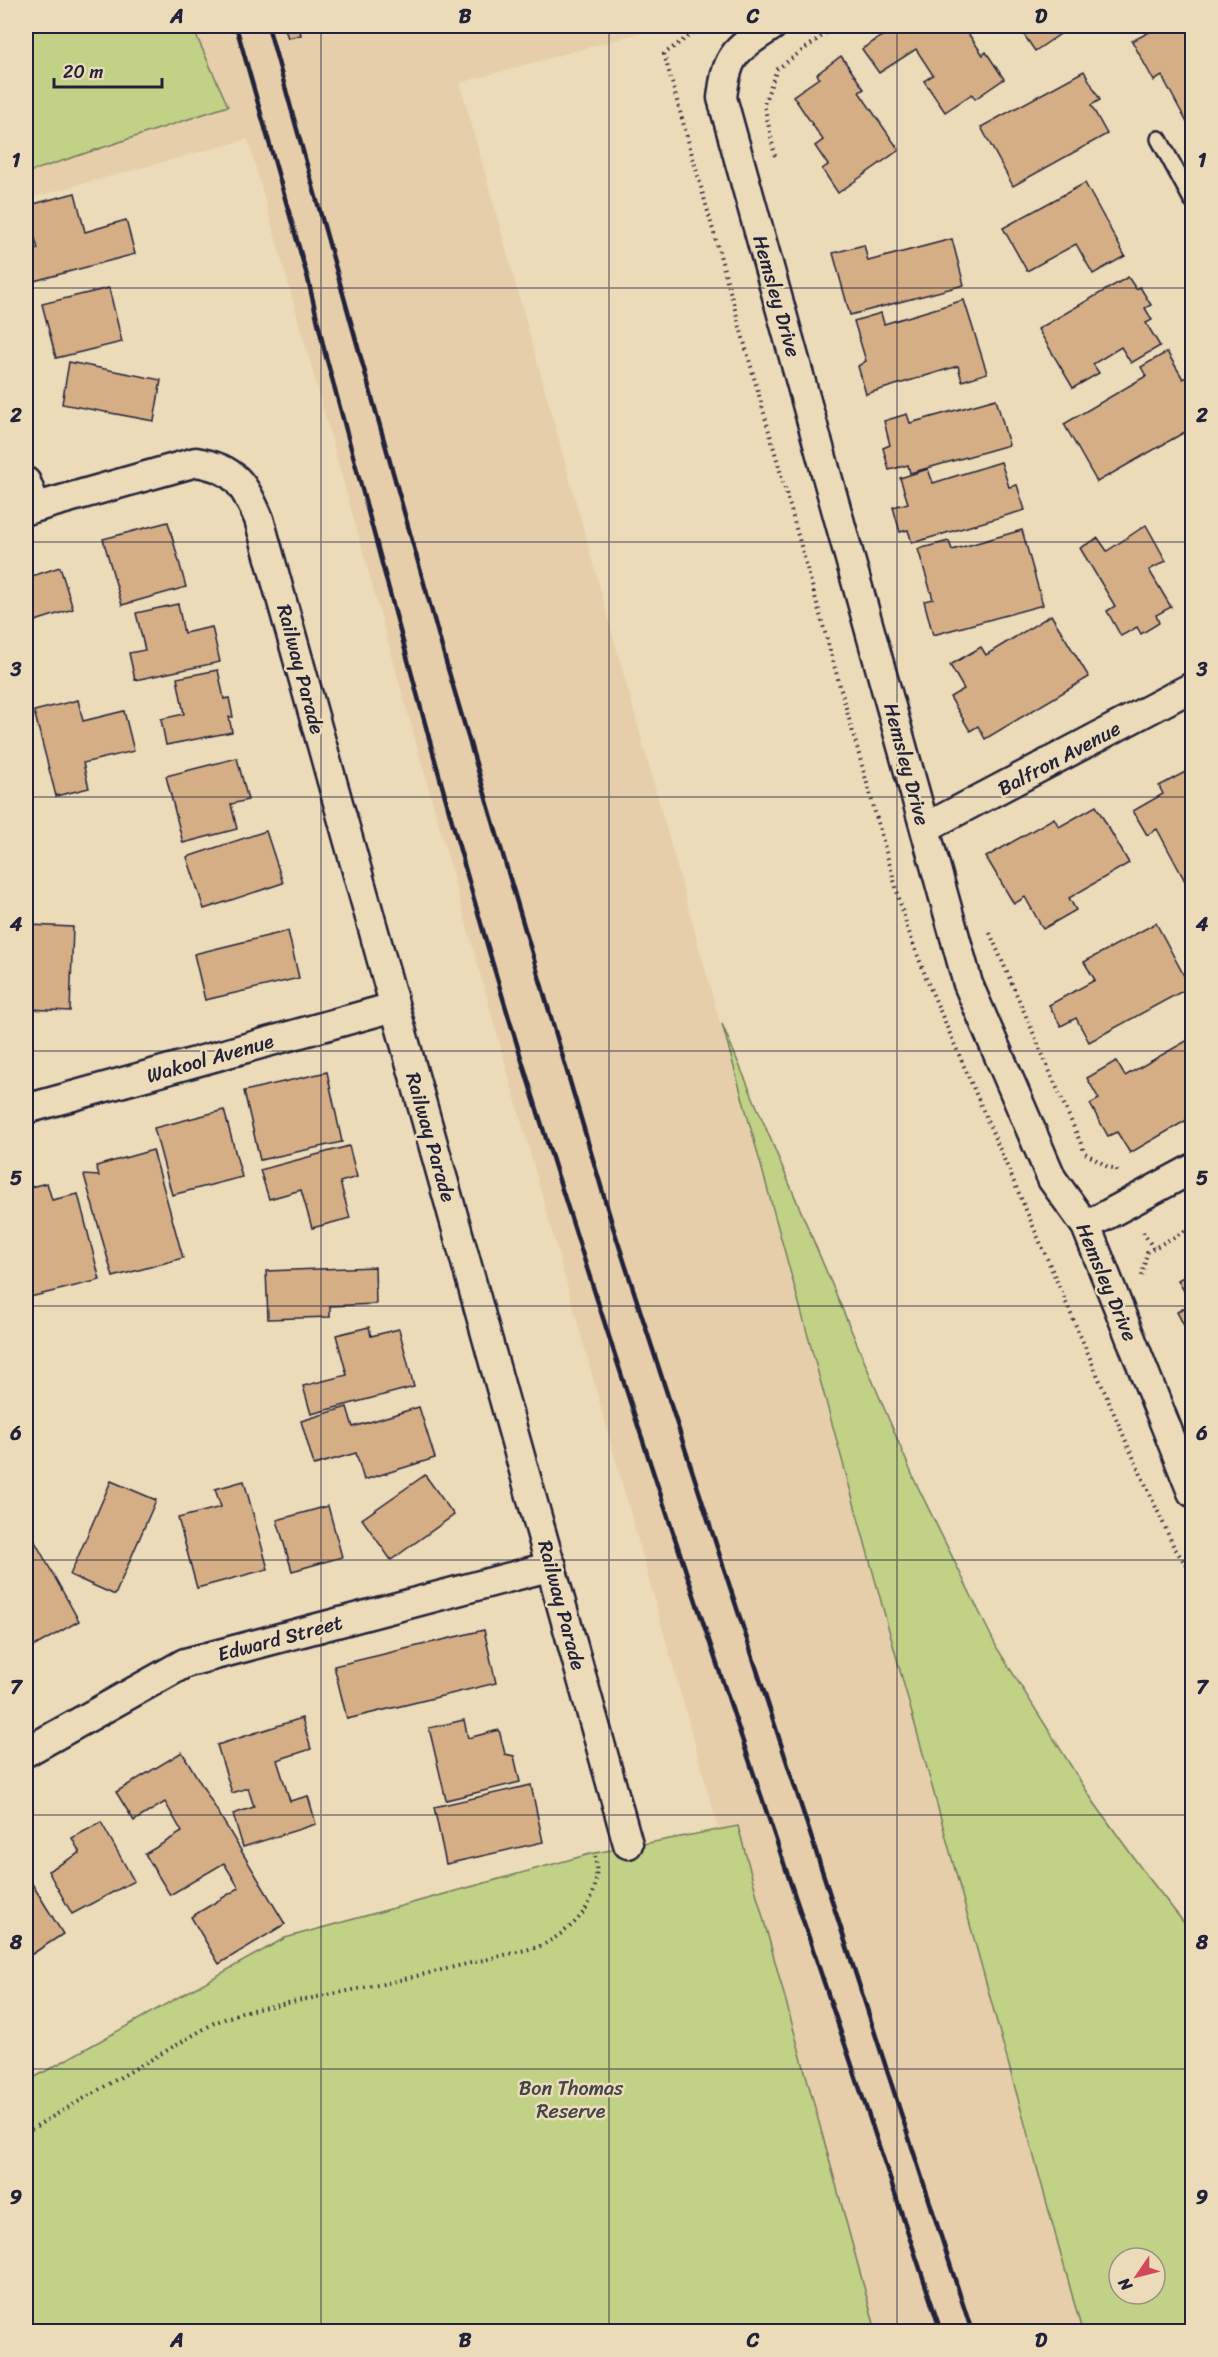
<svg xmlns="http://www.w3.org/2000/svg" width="1218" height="2357" viewBox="0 0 1218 2357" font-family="Sriracha,sans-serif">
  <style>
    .built { fill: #e5cea9 }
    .green { fill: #c1d186; stroke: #727a60; stroke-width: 1.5; fill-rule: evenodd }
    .building { fill: #d5ae86; stroke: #22223b; stroke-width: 1.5 }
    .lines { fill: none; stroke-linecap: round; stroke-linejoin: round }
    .service-casing { stroke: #22223b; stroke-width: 20 }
    .minor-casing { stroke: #22223b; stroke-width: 33 }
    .path { stroke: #22223b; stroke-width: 4; stroke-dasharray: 1.5 4.5; stroke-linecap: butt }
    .service { stroke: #ecdbb8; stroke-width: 15 }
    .minor { stroke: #ecdbb8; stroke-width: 28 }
    .rail { stroke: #22223b; stroke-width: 4.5 }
    .grid { fill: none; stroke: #22223b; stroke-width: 1.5; stroke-opacity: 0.55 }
    .labels { text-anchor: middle; stroke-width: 5; stroke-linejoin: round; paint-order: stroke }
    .street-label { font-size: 20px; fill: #22223b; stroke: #ecdbb8 }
    .park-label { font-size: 20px; fill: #42454a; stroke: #ecdbb8 }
    .neatline { fill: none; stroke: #22223b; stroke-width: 2 }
    .grid-label { font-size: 20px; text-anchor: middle; font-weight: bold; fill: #22223b }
  </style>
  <rect width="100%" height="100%" fill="#ecdbb8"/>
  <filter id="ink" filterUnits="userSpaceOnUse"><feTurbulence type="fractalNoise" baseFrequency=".0167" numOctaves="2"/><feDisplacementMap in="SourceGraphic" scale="12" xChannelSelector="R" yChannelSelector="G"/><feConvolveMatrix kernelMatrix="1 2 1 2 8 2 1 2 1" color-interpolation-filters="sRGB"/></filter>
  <g filter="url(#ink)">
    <!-- built -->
    <polygon class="built" points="192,26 665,26 460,83 1082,2331 876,2331 738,1826 719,1831 248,139 26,199 26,173 227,106"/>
    <!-- green -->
    <g class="green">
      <polygon points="26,26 192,26 228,106 26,173"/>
      <path d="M 722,1024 L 914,1479 L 997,1648 L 1093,1801 L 1141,1868 L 1192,1933 L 1192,2331 L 1082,2331 ZM 1119,2258 L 1155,2258 L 1155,2294 L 1119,2294 Z"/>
      <polygon points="738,1826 876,2331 26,2331 26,2082 285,1938 590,1854"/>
    </g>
    <!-- building -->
    <g class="building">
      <polygon points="284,26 299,26 301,35 288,38"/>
      <polygon points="897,26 963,26 983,55 986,52 1004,79 975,99 972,94 945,112 924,81 933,75 916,49 879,73 862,49"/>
      <polygon points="1018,26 1072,26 1035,51"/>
      <polygon points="1161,26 1192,26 1192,132 1162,76 1154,81 1132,41"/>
      <polygon points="841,56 864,89 859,92 899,150 838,193 822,169 828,165 815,146 823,140 793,96 819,78 817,74"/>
      <polygon points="1084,71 1100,100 1091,105 1107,134 1013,186 981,127"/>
      <polygon points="1085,183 1125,256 1093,274 1076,244 1027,271 1003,228"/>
      <polygon points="75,193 85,232 126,220 135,254 34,281 26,252 38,249 26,206"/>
      <polygon points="952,239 964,285 850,315 833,253 864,245 868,261"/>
      <polygon points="1128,277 1136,289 1140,287 1151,305 1145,308 1152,320 1146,323 1160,346 1131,363 1121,347 1093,364 1099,373 1073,388 1038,329"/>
      <polygon points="109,288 122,342 56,358 42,304"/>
      <polygon points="964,300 987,373 962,381 958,366 866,394 858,366 866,361 854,321 881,313 884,324"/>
      <polygon points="1167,352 1183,379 1188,376 1192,384 1192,428 1097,482 1064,424 1146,376 1141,367"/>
      <polygon points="69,362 161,380 154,421 62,404"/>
      <polygon points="996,399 1009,445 910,473 908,465 889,470 883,448 890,445 884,421 907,414 910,423"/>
      <polygon points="1001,462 1009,487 1017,485 1025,510 912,543 908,530 900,532 893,507 908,503 900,478 928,469 933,483"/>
      <polygon points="1192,499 1192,512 1187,502"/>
      <polygon points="168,522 186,587 122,605 103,539"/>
      <polygon points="1146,525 1166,561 1149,570 1171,607 1156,615 1159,623 1141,634 1137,627 1121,636 1107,611 1115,606 1080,548 1098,538 1107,551"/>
      <polygon points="1022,530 1043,605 933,635 924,601 933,599 918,549 949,541 952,550"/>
      <polygon points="60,567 73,609 26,624 26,578"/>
      <polygon points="178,604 184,633 212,627 220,662 135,680 129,653 145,650 136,613"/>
      <polygon points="1051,615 1089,677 985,739 978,726 970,731 950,697 964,689 950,665 981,647 986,655"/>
      <polygon points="218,670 224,699 229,698 233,717 229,717 232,732 166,745 161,719 184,714 177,678"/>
      <polygon points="78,700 83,721 124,711 134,751 83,763 89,788 56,796 34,711"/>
      <polygon points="237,758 248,800 231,804 237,829 183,843 166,776"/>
      <polygon points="1187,771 1192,780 1192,891 1191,892 1157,829 1147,835 1133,811 1163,794 1159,786"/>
      <polygon points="1096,806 1129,863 1069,898 1076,910 1043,929 1025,897 1014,904 986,857 1054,818 1059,827"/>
      <polygon points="266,831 283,883 204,909 187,857"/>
      <polygon points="1156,923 1190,987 1089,1042 1076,1018 1061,1026 1049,1005 1095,980 1084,962"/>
      <polygon points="30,925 73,927 70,1011 27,1009"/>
      <polygon points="288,931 299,978 205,1000 194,954"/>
      <polygon points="1188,1040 1192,1048 1192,1117 1130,1153 1117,1132 1108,1136 1090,1104 1099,1099 1087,1078 1116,1061 1125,1076"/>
      <polygon points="327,1072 342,1142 260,1160 244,1091"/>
      <polygon points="224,1110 242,1177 172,1195 154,1128"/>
      <polygon points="349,1146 357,1177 340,1182 350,1218 312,1228 301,1190 269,1199 260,1170"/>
      <polygon points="153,1150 183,1258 113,1277 84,1175 99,1176 96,1166"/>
      <polygon points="47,1183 52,1200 78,1194 100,1280 26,1298 26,1188"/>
      <polygon points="375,1267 376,1304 330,1306 330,1317 268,1319 266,1271"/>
      <polygon points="1192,1272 1192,1341 1177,1312 1191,1304 1178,1280"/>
      <polygon points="369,1327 371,1336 399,1329 414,1387 311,1414 303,1386 347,1375 336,1335"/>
      <polygon points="347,1407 353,1427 419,1407 435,1458 364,1480 356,1453 314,1465 301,1421"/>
      <polygon points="425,1475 454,1515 391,1560 362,1519"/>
      <polygon points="111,1481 156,1500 115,1595 70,1575"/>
      <polygon points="244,1481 268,1569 197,1588 178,1518 221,1507 215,1489"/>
      <polygon points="328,1506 342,1557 292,1571 277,1520"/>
      <polygon points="33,1538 79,1621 26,1651 26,1542"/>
      <polygon points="484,1630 496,1683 347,1719 334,1666"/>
      <polygon points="302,1718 311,1749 277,1760 290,1801 308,1796 316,1824 243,1847 233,1814 254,1807 248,1788 232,1793 217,1745"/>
      <polygon points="464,1720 468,1738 499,1730 505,1754 514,1756 520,1782 446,1800 429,1728"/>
      <polygon points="182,1752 285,1924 219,1964 191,1917 239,1888 224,1863 170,1895 145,1854 182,1832 165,1802 134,1821 116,1792"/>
      <polygon points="531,1785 543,1842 446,1864 434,1807"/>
      <polygon points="101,1822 134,1881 72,1914 48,1871 80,1853 72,1838"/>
      <polygon points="26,1874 63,1934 26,1958"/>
    </g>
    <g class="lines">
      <!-- service casing -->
      <g class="service-casing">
        <polyline id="service" points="1159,139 1192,200"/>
      </g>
      <!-- minor casing -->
      <g class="minor-casing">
        <g id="minor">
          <path d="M 772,26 C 736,50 727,53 722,98 L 968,984 L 1052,1179 L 1086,1226 L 1192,1492"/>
          <polyline points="26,482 36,507"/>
          <path d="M 26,510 L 196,462 C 235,468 244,484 259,519 L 628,1844"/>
          <polyline points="925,828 1192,687"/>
          <polyline points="26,1109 394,1007"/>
          <polyline points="1086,1226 1192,1169"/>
          <polyline points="26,1752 185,1663 552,1566"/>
        </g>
      </g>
      <!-- path -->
      <g class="path">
        <polyline points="703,26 664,54 907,927 928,983 1128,1446 1174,1547 1192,1574"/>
        <polyline points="775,156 764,104 777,69 836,26"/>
        <polyline points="990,933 1085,1153 1108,1167 1117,1169 1118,1173"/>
        <polyline points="1143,1232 1153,1248"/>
        <polyline points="1142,1276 1147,1252 1192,1227"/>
        <path d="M 26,2132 L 214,2023 L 242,2012 L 383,1984 L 538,1947 C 576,1929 603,1901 595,1856"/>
      </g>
      <!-- service -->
      <use href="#service" class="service"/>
      <!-- minor -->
      <use href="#minor" class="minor"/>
      <!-- rail -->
      <g class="rail">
        <path d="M 236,26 L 308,279 L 325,353 C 385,570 440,789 505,1005 C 640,1451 795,1890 941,2332"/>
        <polyline points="268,26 448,669 613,1227 972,2332"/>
      </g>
    </g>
  </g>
  <!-- grid -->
  <path class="grid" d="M 321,26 L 321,2332M 609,26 L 609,2332M 897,26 L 897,2332M 26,288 L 1192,288M 26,542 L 1192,542M 26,797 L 1192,797M 26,1051 L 1192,1051M 26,1306 L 1192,1306M 26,1560 L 1192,1560M 26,1815 L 1192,1815M 26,2069 L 1192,2069"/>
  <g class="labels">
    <!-- street labels -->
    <g class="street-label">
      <text transform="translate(777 296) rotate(74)" y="7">Hemsley Drive</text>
      <text transform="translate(301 669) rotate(75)" y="7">Railway Parade</text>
      <text transform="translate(1059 758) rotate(-28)" y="7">Balfron Avenue</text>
      <text transform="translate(907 764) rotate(75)" y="7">Hemsley Drive</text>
      <text transform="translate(210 1058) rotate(-16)" y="7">Wakool Avenue</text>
      <text transform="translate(431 1137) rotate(74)" y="7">Railway Parade</text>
      <text transform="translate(1107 1282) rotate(67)" y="7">Hemsley Drive</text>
      <text transform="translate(562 1605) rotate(75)" y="7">Railway Parade</text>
      <text transform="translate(280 1638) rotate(-15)" y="7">Edward Street</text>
    </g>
    <!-- park labels -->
    <g class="park-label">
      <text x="571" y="2095">Bon Thomas<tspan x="571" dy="23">Reserve</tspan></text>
    </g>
  </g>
  <!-- margin -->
  <rect width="1218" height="2357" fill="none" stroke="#ecdbb8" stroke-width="66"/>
  <!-- north arrow -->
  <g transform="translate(1137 2276) rotate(235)"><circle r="28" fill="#ecdbb8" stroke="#9b9186" stroke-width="1.5"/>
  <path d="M0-4.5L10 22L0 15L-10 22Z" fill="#d1495b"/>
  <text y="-9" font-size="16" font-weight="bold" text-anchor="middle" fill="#22223b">N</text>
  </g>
  <!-- scale -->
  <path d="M54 78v9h108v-9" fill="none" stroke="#22223b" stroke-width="3"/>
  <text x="63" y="78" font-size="18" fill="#22223b" stroke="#ecdbb8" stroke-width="4.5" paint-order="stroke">20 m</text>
  <rect x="33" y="33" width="1152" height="2291" class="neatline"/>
  <g class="grid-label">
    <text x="177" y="23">A</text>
    <text x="465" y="23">B</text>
    <text x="753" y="23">C</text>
    <text x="1041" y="23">D</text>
    <text x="16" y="167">1</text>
    <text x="1202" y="167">1</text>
    <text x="16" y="422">2</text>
    <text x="1202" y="422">2</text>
    <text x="16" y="676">3</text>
    <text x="1202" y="676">3</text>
    <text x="16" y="931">4</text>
    <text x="1202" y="931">4</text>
    <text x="16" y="1185">5</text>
    <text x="1202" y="1185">5</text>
    <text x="16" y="1440">6</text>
    <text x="1202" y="1440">6</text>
    <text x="16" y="1694">7</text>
    <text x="1202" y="1694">7</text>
    <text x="16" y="1949">8</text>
    <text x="1202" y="1949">8</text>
    <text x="16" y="2204">9</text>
    <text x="1202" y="2204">9</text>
    <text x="177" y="2347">A</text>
    <text x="465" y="2347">B</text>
    <text x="753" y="2347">C</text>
    <text x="1041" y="2347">D</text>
  </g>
</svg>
